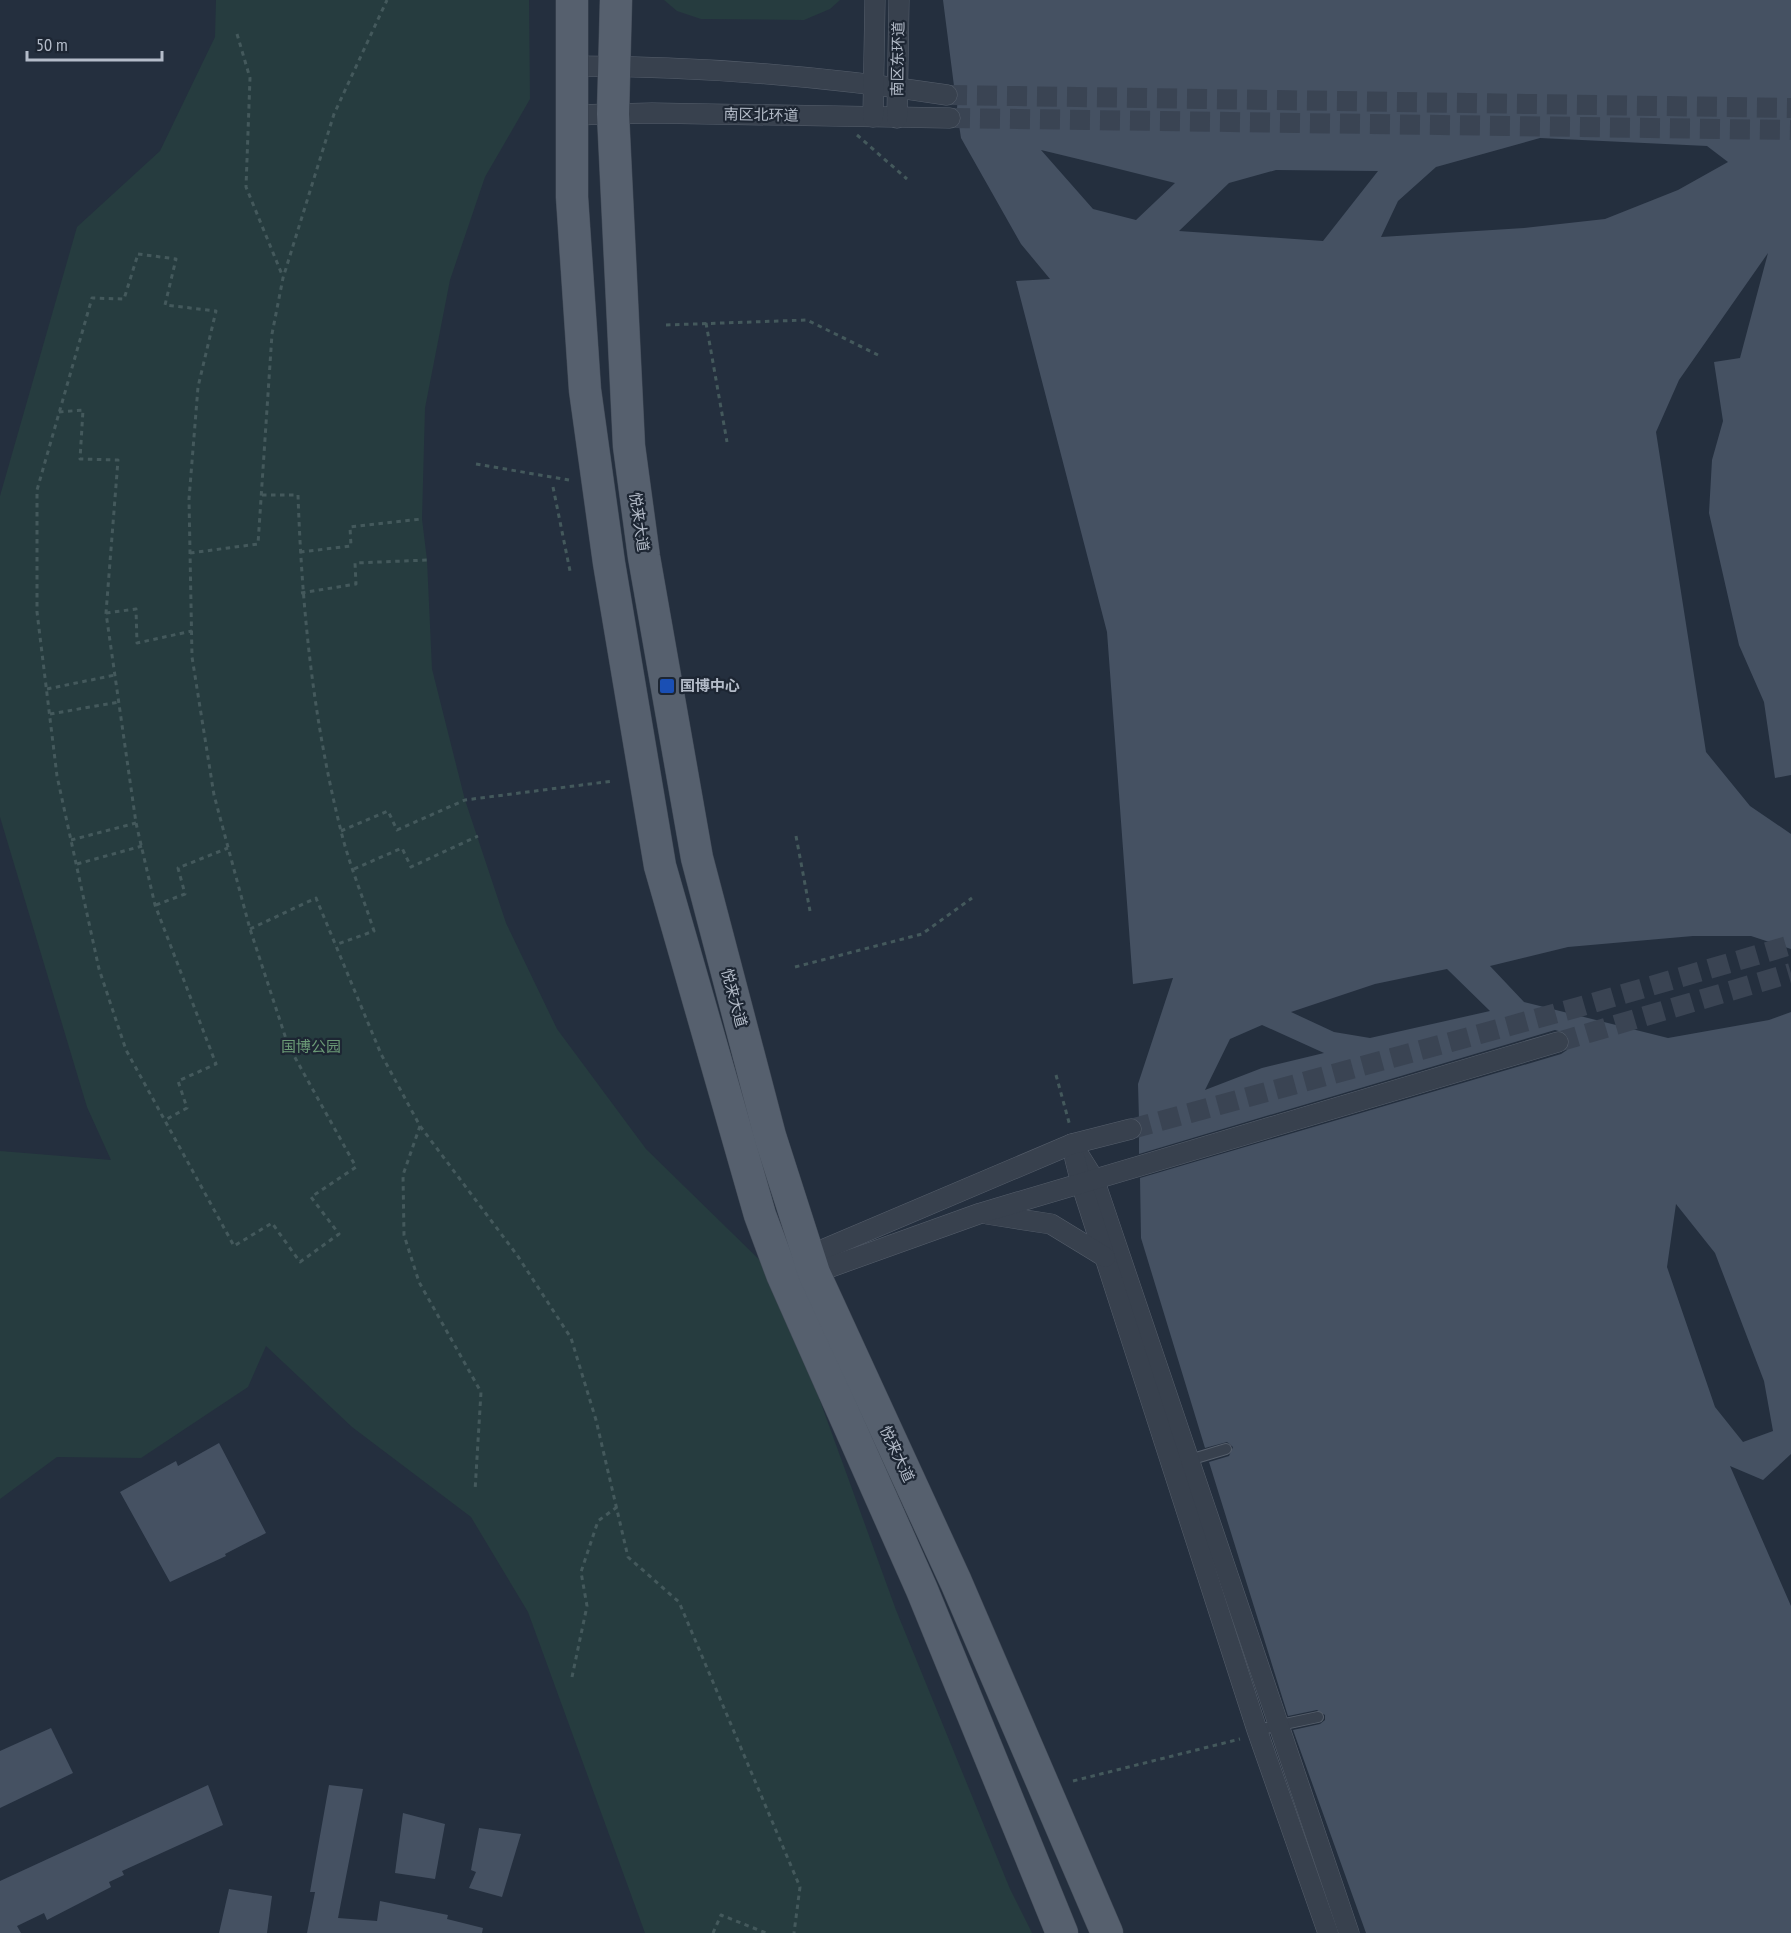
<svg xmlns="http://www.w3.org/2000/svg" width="1791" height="1933" viewBox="0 0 1791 1933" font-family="'PT Sans Narrow','Noto Sans SC',sans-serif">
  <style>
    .green { fill: #263c3f }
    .building { fill: #455162; fill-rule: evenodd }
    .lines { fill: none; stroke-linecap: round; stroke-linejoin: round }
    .minor-tunnel { stroke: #3a4453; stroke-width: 20; stroke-dasharray: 20 10; stroke-linecap: butt }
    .service-casing { stroke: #565f6c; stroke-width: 12 }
    .minor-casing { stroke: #565f6c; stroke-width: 21 }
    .primary-casing { stroke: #414a57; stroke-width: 33 }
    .path { stroke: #44595c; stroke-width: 3; stroke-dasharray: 4.5 4.5; stroke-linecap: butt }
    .service { stroke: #38414e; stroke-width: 10 }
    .minor { stroke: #38414e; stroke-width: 20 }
    .primary { stroke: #56606e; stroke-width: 32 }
    .transit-dot { fill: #1a4fb4; stroke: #1d2633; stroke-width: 2 }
    .labels { text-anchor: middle; stroke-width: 4.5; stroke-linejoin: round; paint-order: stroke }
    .street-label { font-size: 15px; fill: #b4bcc9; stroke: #1d2633 }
    .poi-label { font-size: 15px; font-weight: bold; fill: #b4bcc9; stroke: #1d2633; text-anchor: start }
    .park-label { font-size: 15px; fill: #6b9a76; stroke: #1d2633 }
  </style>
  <rect width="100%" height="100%" fill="#242f3e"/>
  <!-- green -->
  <g class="green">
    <polygon points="216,0 529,0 530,99 485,177 450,280 425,408 422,519 427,560 432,669 465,800 506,923 557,1029 646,1149 774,1274 896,1610 1010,1889 1032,1933 645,1933 528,1612 471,1517 352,1427 266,1346 248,1387 141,1458 57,1457 0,1499 0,1151 111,1160 87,1107 0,817 0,496 77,227 160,151 215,37"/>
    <polygon points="664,0 840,0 830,9 804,20 701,19 677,11"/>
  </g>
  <!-- building -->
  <g class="building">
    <path d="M 943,0 L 1791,0 L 1791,775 L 1775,778 L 1764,702 L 1739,645 L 1709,513 L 1712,460 L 1723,421 L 1714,362 L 1740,358 L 1768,253 L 1679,380 L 1656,432 L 1706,752 L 1750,806 L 1791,834 L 1791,949 L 1751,936 L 1693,936 L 1568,947 L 1490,966 L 1524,1002 L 1668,1038 L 1769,1020 L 1791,1012 L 1791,1454 L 1763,1480 L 1730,1466 L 1791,1606 L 1791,1933 L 1366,1933 L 1293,1730 L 1320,1724 L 1325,1720 L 1325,1715 L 1317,1710 L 1288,1716 L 1209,1462 L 1229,1456 L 1233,1447 L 1227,1442 L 1205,1448 L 1141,1238 L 1140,1178 L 1561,1054 L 1567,1050 L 1570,1039 L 1566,1033 L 1555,1030 L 1139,1154 L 1139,1138 L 1143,1127 L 1139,1120 L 1138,1084 L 1173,978 L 1133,984 L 1107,632 L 1016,281 L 1050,279 L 1021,244 L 961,138 L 959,125 L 962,118 L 957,109 L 958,91 L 954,86 ZM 1540,138 L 1707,146 L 1728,162 L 1678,190 L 1605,219 L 1524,228 L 1381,237 L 1398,201 L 1436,167 ZM 1041,150 L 1103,165 L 1175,183 L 1136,220 L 1093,209 ZM 1276,170 L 1378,171 L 1323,241 L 1179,231 L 1229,183 ZM 1447,969 L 1490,1011 L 1370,1038 L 1334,1032 L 1291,1012 L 1375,984 ZM 1262,1025 L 1324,1053 L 1262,1068 L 1205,1090 L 1230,1039 ZM 1676,1204 L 1715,1253 L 1764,1381 L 1773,1431 L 1743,1442 L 1715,1407 L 1667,1267 Z"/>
    <polygon points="219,1443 266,1533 225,1554 226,1556 170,1582 120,1492 176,1461 178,1466"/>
    <polygon points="51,1728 73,1773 0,1808 0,1751"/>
    <polygon points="208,1785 223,1825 122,1871 124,1875 109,1882 111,1887 47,1920 44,1913 17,1926 21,1933 0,1933 0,1881"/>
    <polygon points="329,1785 363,1789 338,1918 377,1921 380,1901 448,1915 447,1919 483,1928 482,1933 307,1933 315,1892 310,1892"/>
    <polygon points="403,1813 445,1824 435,1879 395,1873"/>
    <polygon points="479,1828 521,1834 502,1897 469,1888 476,1872 471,1870"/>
    <polygon points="229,1889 272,1896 267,1933 219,1933"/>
  </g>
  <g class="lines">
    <!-- minor-tunnel -->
    <g class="minor-tunnel">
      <polyline points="947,95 1791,108"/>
      <polyline points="950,118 1791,130"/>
      <polyline points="1558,1042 1791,973"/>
      <polyline points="1131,1129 1579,1007 1791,945"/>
    </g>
    <!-- service casing -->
    <g class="service-casing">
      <g id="service">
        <polyline points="1186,1461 1226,1449"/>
        <polyline points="1257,1730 1318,1717"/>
      </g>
    </g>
    <!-- minor casing -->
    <g class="minor-casing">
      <g id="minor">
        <path d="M 572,66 C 697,66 823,76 947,95"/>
        <polyline points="572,115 652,113 950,118"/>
        <polyline points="873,117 875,0"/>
        <polyline points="897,118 899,0"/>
        <polyline points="1072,1144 1094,1179 1349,1933"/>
        <polyline points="1075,1159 1081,1183 1257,1730 1328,1933"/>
        <polyline points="987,1214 1051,1224 1105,1257"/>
        <polyline points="801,1259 1072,1144 1131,1129"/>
        <polyline points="804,1274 814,1273 981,1213 1558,1042"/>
      </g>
    </g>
    <!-- primary casing -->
    <g class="primary-casing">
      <g id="primary">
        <polyline points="572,0 572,197 585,390 609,563 660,866 760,1215 782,1274 922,1590 1062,1933"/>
        <polyline points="616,0 613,114 629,446 644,557 697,858 770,1136 814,1273 956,1582 1107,1933"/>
      </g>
    </g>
    <!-- path -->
    <g class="path">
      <polyline points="237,34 250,78 246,187 283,277"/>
      <polyline points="857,135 907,179"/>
      <polygon points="138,254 176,259 165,305 216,311 198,387 189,499 192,657 214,795 250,929 288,1045 356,1167 311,1197 339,1234 300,1262 272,1223 234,1246 126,1050 99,969 57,776 37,612 37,490 92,298 124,299"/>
      <polyline points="706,323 727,442"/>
      <polyline points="666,325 807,320 878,355"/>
      <polyline points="59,412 83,410 80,459 118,460 106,613 136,823 155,905 216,1064 178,1081 187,1108 165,1120"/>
      <polyline points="476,464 569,480"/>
      <polyline points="553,487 570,571"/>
      <path d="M 262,495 L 298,495 C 302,609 313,720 341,831 C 349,864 363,897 374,931 L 335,945"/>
      <polyline points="300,552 351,546 350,527 422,519"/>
      <polyline points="190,553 258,544 272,334 283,278 334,114 387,0"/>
      <polyline points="301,593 356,584 355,563 427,560"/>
      <polyline points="106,613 136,609 137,643 192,631"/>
      <polyline points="47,689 115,675"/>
      <polyline points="50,714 119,702"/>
      <polyline points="341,831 388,811 397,830 465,800 613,781"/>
      <polyline points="796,836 810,911"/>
      <polyline points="71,840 136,823"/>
      <polyline points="77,864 142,846"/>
      <polyline points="354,869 402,848 411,867 478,836"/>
      <polyline points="156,905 185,894 178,868 228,848"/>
      <polyline points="250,929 316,898 381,1054 420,1126 517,1255 571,1338 596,1420 628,1557 679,1602 800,1887 794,1933"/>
      <polyline points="795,967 922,934 972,898"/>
      <polyline points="1056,1075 1070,1126"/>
      <polyline points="420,1126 403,1175 404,1235 419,1282 481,1392 475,1491"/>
      <polyline points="572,1677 587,1606 581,1572 598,1521 617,1507"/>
      <polyline points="1073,1781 1240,1739"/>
      <polyline points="713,1933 721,1915 766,1933"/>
    </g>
    <!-- service -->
    <use href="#service" class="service"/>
    <!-- minor -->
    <use href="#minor" class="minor"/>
    <!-- primary -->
    <use href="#primary" class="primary"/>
  </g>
  <!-- markers -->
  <rect class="transit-dot" x="659" y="678" width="16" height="16" rx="3"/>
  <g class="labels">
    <!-- street labels -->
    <g class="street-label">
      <text transform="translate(898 59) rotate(-89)" y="5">南区东环道</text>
      <text transform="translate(761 115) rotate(1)" y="5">南区北环道</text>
      <text transform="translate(639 522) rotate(82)" y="5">悦来大道</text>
      <text transform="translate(734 998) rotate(75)" y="5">悦来大道</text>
      <text transform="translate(897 1454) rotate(65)" y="5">悦来大道</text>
    </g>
    <!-- poi labels -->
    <g class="poi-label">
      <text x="680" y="691">国博中心</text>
    </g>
    <!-- park labels -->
    <g class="park-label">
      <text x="311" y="1052">国博公园</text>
    </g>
  </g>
  <!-- scale -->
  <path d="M27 51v9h135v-9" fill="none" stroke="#b4bcc9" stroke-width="3"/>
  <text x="36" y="51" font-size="18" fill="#b4bcc9" stroke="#1d2633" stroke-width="4.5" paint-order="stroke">50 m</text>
</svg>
